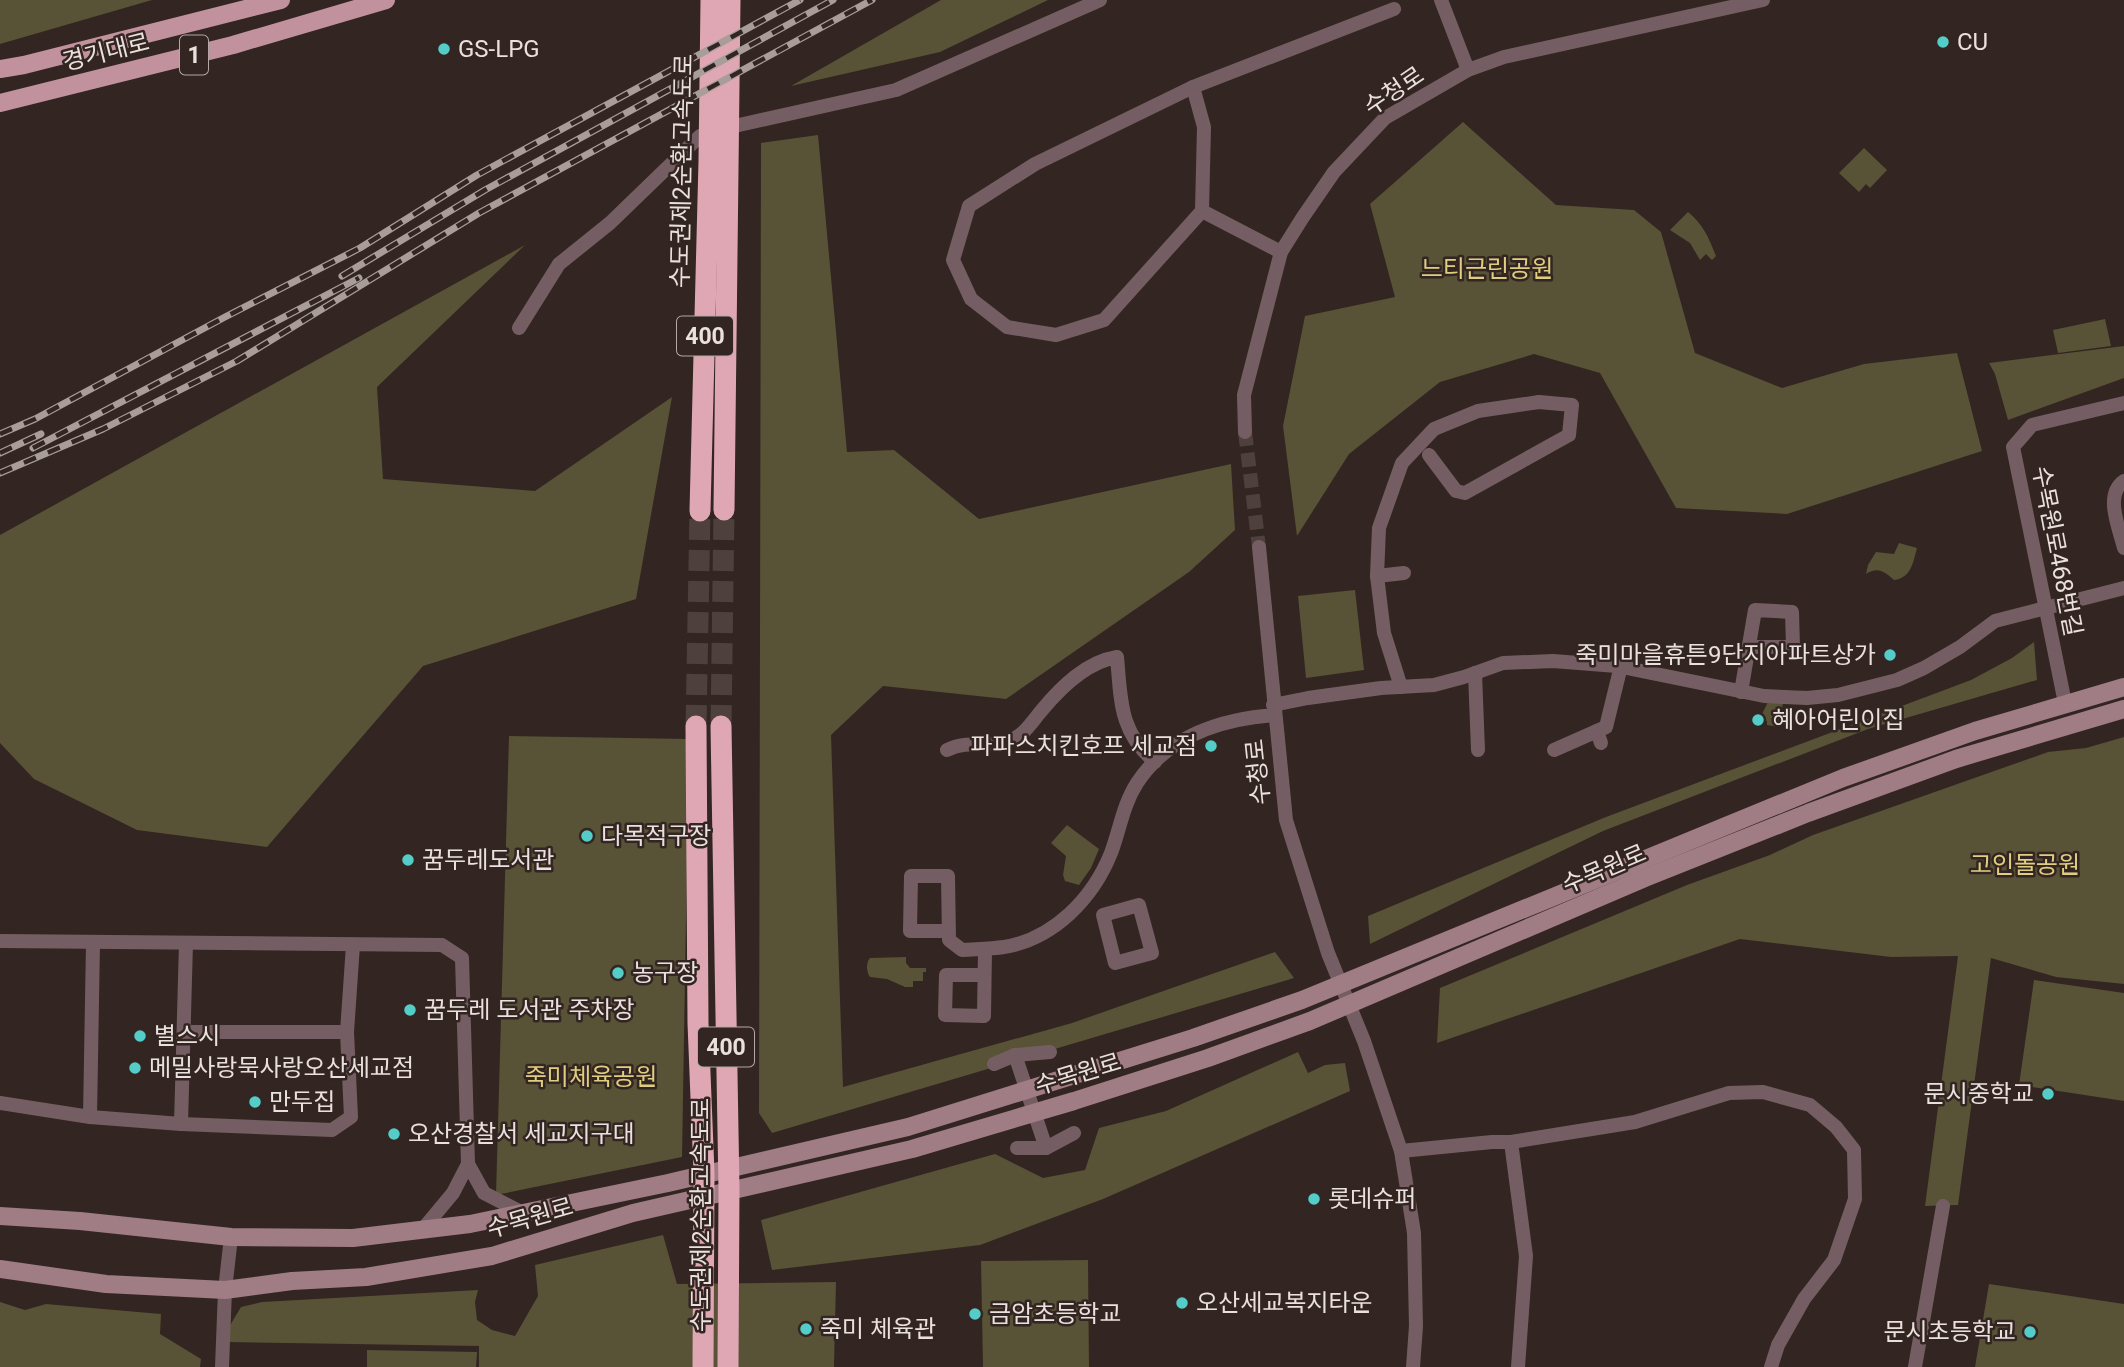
<svg xmlns="http://www.w3.org/2000/svg" width="2124" height="1367" viewBox="0 0 2124 1367" font-family="Roboto,'Noto Sans KR',sans-serif">
  <style>
    .green { fill: #585236 }
    .lines { fill: none; stroke-linecap: round; stroke-linejoin: round }
    .street-tunnel { stroke: #4e413d; stroke-width: 14; stroke-dasharray: 14 7; stroke-linecap: butt }
    .highway-tunnel { stroke: #4e413d; stroke-width: 21; stroke-dasharray: 21 10; stroke-linecap: butt }
    .street { stroke: #755e63; stroke-width: 14 }
    .secondary { stroke: #a07c84; stroke-width: 18 }
    .primary { stroke: #c1929d; stroke-width: 18 }
    .highway { stroke: #dfa7b4; stroke-width: 21 }
    .rail-casing { stroke: #a89d99; stroke-width: 7 }
    .rail { stroke: #332521; stroke-width: 4.5; stroke-dasharray: 13; stroke-linecap: butt }
    .poi-dot { fill: #54cdc8; stroke: #332521; stroke-width: 2.5 }
    .labels { text-anchor: middle; stroke-width: 5; stroke-linejoin: round; paint-order: stroke }
    .shield { fill: #332521; stroke: #b3a8a5; stroke-width: 2 }
    .shield-label { font-size: 23px; font-weight: bold; fill: #eae0dd }
    .poi-label { font-size: 24px; fill: #eae0dd; stroke: #332521; text-anchor: start }
    .street-label { font-size: 24px; fill: #eae0dd; stroke: #332521 }
    .park-label { font-size: 24px; fill: #dfce81; stroke: #332521 }
  </style>
  <rect width="100%" height="100%" fill="#332521"/>
  <!-- green -->
  <g class="green">
    <polygon points="0,0 152,0 0,44"/>
    <polygon points="941,0 1048,0 940,52 791,86"/>
    <polygon points="1463,122 1556,205 1634,210 1661,232 1695,353 1782,388 1864,364 1957,353 1982,451 1787,514 1676,508 1600,373 1534,354 1440,382 1349,454 1297,536 1283,426 1305,316 1395,297 1370,204"/>
    <polygon points="818,135 847,452 894,450 979,519 1231,464 1235,530 1189,572 1006,699 883,686 831,735 843,1087 1072,1023 1275,952 1294,978 772,1133 759,1113 761,143"/>
    <polygon points="1864,148 1887,170 1870,188 1866,184 1859,192 1839,173"/>
    <path d="M 1688,212 C 1703,224 1709,238 1716,256 L 1712,260 L 1706,254 L 1700,260 L 1690,243 L 1670,230 Z"/>
    <polygon points="525,245 377,387 383,479 535,491 672,397 636,599 423,666 267,847 137,830 34,779 0,743 0,535"/>
    <polygon points="2105,319 2111,346 2058,353 2053,330"/>
    <polygon points="2124,346 2124,378 2008,420 1995,374 1989,363"/>
    <path d="M 1899,543 L 1917,548 C 1913,563 1911,578 1894,580 C 1885,572 1878,566 1866,574 L 1868,565 L 1876,552 L 1894,554 Z"/>
    <polygon points="1355,590 1364,670 1306,678 1298,596"/>
    <polygon points="2034,642 2037,680 1868,729 1603,831 1370,944 1368,916 1606,817 1971,680 2012,658"/>
    <polygon points="1768,702 1783,703 1779,727 1767,725 1767,721 1759,720"/>
    <polygon points="509,736 689,739 682,1157 496,1195"/>
    <polygon points="2124,737 2124,984 2056,977 1991,958 1958,1205 1925,1206 1958,956 1891,957 1740,939 1437,1043 1440,988 1687,885 1770,855 1813,835 2048,752 2086,748"/>
    <polygon points="1067,825 1099,849 1091,868 1079,885 1065,881 1063,875 1066,856 1051,843"/>
    <path d="M 906,957 L 906,963 L 910,968 L 926,968 L 926,972 L 923,972 L 923,981 L 913,981 L 913,987 L 905,987 L 887,979 L 870,977 C 866,972 866,962 870,958 Z"/>
    <polygon points="2034,980 2124,993 2124,1101 2019,1085"/>
    <polygon points="1298,1052 1308,1073 1325,1065 1345,1063 1350,1091 1103,1199 980,1245 772,1270 761,1220 995,1154 1043,1178 1085,1170 1099,1128 1166,1111"/>
    <polygon points="663,1235 677,1284 836,1282 834,1367 479,1367 479,1346 227,1342 229,1327 241,1307 262,1302 478,1290 475,1302 477,1320 492,1330 515,1336 538,1296 535,1265"/>
    <polygon points="1088,1260 1089,1367 983,1367 981,1261"/>
    <polygon points="1989,1284 2124,1304 2124,1367 1975,1367"/>
    <polygon points="0,1302 25,1310 46,1304 161,1314 160,1334 201,1359 200,1367 0,1367"/>
    <polygon points="367,1350 477,1352 476,1367 367,1367"/>
  </g>
  <g class="lines">
    <!-- street-tunnel -->
    <polyline class="street-tunnel" points="1245,432 1259,547"/>
    <!-- highway-tunnel -->
    <g class="highway-tunnel">
      <polyline points="696,726 700,511"/>
      <polyline points="721,726 724,510"/>
    </g>
    <!-- street -->
    <g class="street">
      <polyline points="1441,0 1468,70"/>
      <polyline points="1193,87 1035,164 969,206 953,260 971,299 1007,327 1056,335 1104,320 1202,211"/>
      <polyline points="1281,252 1202,211 1204,127 1193,87 1394,9"/>
      <polyline points="519,328 559,264 610,223 700,136 739,125 896,90 1100,0"/>
      <polyline points="1245,432 1244,395 1281,252 1303,217 1334,172 1385,118 1468,70 1504,57 1763,0"/>
      <path d="M 2124,481 C 2104,495 2119,527 2124,548"/>
      <polyline points="1259,547 1286,820 1328,953 1364,1041 1401,1151 1414,1233 1416,1326 1413,1367"/>
      <polyline points="1377,576 1379,528 1402,463 1434,429 1478,411 1539,402 1572,405 1569,435 1465,493 1456,491 1429,455"/>
      <polyline points="1475,673 1478,750"/>
      <polyline points="1401,687 1384,633 1377,576 1404,573"/>
      <polyline points="1741,692 1755,610 1792,612 1793,647 1749,647"/>
      <polyline points="2065,703 2013,447 2032,425 2124,403"/>
      <polyline points="1273,705 1308,698 1381,688 1434,685 1464,677 1503,663 1553,661 1617,666 1764,696 1807,698 1838,695 1897,680 1924,668 1960,647 1995,621 2124,588"/>
      <polyline points="1601,743 1597,731 1606,727 1621,666"/>
      <path d="M 947,750 C 973,737 995,753 1020,735 C 1029,728 1035,718 1042,710 C 1061,687 1086,662 1117,657 C 1121,700 1119,732 1155,762"/>
      <polyline points="1554,750 1597,731"/>
      <polygon points="1139,905 1152,953 1115,963 1103,915"/>
      <path d="M 949,931 L 910,931 L 911,876 L 948,876 L 949,940 L 962,950 C 976,949 990,949 1004,947 C 1054,939 1093,898 1111,853 C 1120,829 1123,805 1137,783 C 1168,736 1220,719 1274,715"/>
      <polyline points="0,941 442,945 462,958 468,1164 484,1193 523,1213"/>
      <polyline points="984,975 946,975 945,1015 984,1016 985,949"/>
      <polyline points="185,1032 347,1032"/>
      <polyline points="1015,1055 1046,1148"/>
      <polyline points="994,1064 1015,1055 1050,1052"/>
      <polyline points="0,1103 90,1117 181,1124 332,1130 351,1117 347,1032 353,945"/>
      <polyline points="90,1117 93,943"/>
      <polyline points="181,1124 186,943"/>
      <polyline points="1511,1142 1635,1122 1729,1093 1763,1092 1810,1105 1836,1127 1854,1150 1855,1199 1834,1260 1804,1299 1778,1345 1771,1367"/>
      <polyline points="1017,1148 1046,1148 1074,1133"/>
      <polyline points="1401,1151 1492,1142 1511,1142 1526,1256 1518,1367"/>
      <polyline points="423,1229 453,1193 468,1164"/>
      <polyline points="222,1367 225,1290 231,1237"/>
      <polyline points="1915,1367 1943,1206"/>
    </g>
    <!-- secondary -->
    <g class="secondary">
      <polyline points="0,1216 80,1221 231,1237 353,1238 470,1224 668,1183 908,1127 1193,1038 1302,1000 1843,778 1975,731 2124,687"/>
      <polyline points="0,1269 106,1284 225,1290 292,1281 366,1277 492,1256 633,1213 912,1149 1074,1101 1208,1058 1310,1021 1645,878 1808,813 1956,759 2124,709"/>
    </g>
    <!-- primary -->
    <g class="primary">
      <polyline points="0,69 24,65 281,0"/>
      <polyline points="0,103 233,45 386,0"/>
    </g>
    <!-- highway -->
    <g class="highway">
      <polyline points="724,510 730,0"/>
      <polyline points="700,511 709,161 711,0"/>
      <polyline points="696,726 698,1023 704,1173 703,1367"/>
      <polyline points="721,726 729,1189 728,1367"/>
    </g>
    <!-- rail casing -->
    <g class="rail-casing">
      <g id="rail">
        <polyline points="342,276 485,190 833,0"/>
        <polyline points="0,434 35,419 225,317 360,248 477,175 800,0"/>
        <polyline points="33,448 359,278"/>
        <polyline points="0,453 41,434"/>
        <polyline points="0,473 103,429 237,361 479,213 872,0"/>
      </g>
    </g>
    <!-- rail -->
    <use href="#rail" class="rail"/>
  </g>
  <!-- markers -->
  <g class="poi-dot">
    <circle cx="1943" cy="42" r="7"/>
    <circle cx="444" cy="49" r="7"/>
    <circle cx="1890" cy="655" r="7"/>
    <circle cx="1758" cy="720" r="7"/>
    <circle cx="1211" cy="746" r="7"/>
    <circle cx="587" cy="836" r="7"/>
    <circle cx="408" cy="860" r="7"/>
    <circle cx="618" cy="973" r="7"/>
    <circle cx="410" cy="1010" r="7"/>
    <circle cx="140" cy="1036" r="7"/>
    <circle cx="135" cy="1068" r="7"/>
    <circle cx="2048" cy="1094" r="7"/>
    <circle cx="255" cy="1102" r="7"/>
    <circle cx="394" cy="1134" r="7"/>
    <circle cx="1314" cy="1199" r="7"/>
    <circle cx="1182" cy="1303" r="7"/>
    <circle cx="975" cy="1314" r="7"/>
    <circle cx="806" cy="1329" r="7"/>
    <circle cx="2030" cy="1332" r="7"/>
  </g>
  <g class="labels">
    <!-- shield labels -->
    <g class="shield">
      <rect x="180" y="35.5" width="28" height="39" rx="5"/>
      <rect x="677" y="316.5" width="56" height="39" rx="5"/>
      <rect x="698" y="1027.5" width="56" height="39" rx="5"/>
    </g>
    <g class="shield-label">
      <text x="194" y="63">1</text>
      <text x="705" y="344">400</text>
      <text x="726" y="1055">400</text>
    </g>
    <!-- poi labels -->
    <g class="poi-label">
      <text x="1957" y="50">CU</text>
      <text x="458" y="57">GS-LPG</text>
      <text x="1876" y="663" text-anchor="end">죽미마을휴튼9단지아파트상가</text>
      <text x="1772" y="728">혜아어린이집</text>
      <text x="1197" y="754" text-anchor="end">파파스치킨호프 세교점</text>
      <text x="601" y="844">다목적구장</text>
      <text x="422" y="868">꿈두레도서관</text>
      <text x="632" y="981">농구장</text>
      <text x="424" y="1018">꿈두레 도서관 주차장</text>
      <text x="154" y="1044">별스시</text>
      <text x="149" y="1076">메밀사랑묵사랑오산세교점</text>
      <text x="2034" y="1102" text-anchor="end">문시중학교</text>
      <text x="269" y="1110">만두집</text>
      <text x="408" y="1142">오산경찰서 세교지구대</text>
      <text x="1328" y="1207">롯데슈퍼</text>
      <text x="1196" y="1311">오산세교복지타운</text>
      <text x="989" y="1322">금암초등학교</text>
      <text x="820" y="1337">죽미 체육관</text>
      <text x="2016" y="1340" text-anchor="end">문시초등학교</text>
    </g>
    <!-- street labels -->
    <g class="street-label">
      <text transform="translate(106 52) rotate(-14)" y="8">경기대로</text>
      <text transform="translate(1394 91) rotate(-34)" y="8">수청로</text>
      <text transform="translate(682 171) rotate(-89)" y="8">수도권제2순환고속도로</text>
      <text transform="translate(2057 551) rotate(79)" y="8">수목원로468번길</text>
      <text transform="translate(1258 772) rotate(-96)" y="8">수청로</text>
      <text transform="translate(1604 869) rotate(-23)" y="8">수목원로</text>
      <text transform="translate(1078 1074) rotate(-17)" y="8">수목원로</text>
      <text transform="translate(701 1215) rotate(-90)" y="8">수도권제2순환고속도로</text>
      <text transform="translate(530 1218) rotate(-16)" y="8">수목원로</text>
    </g>
    <!-- park labels -->
    <g class="park-label">
      <text x="1487" y="277">느티근린공원</text>
      <text x="2025" y="873">고인돌공원</text>
      <text x="591" y="1085">죽미체육공원</text>
    </g>
  </g>
</svg>
